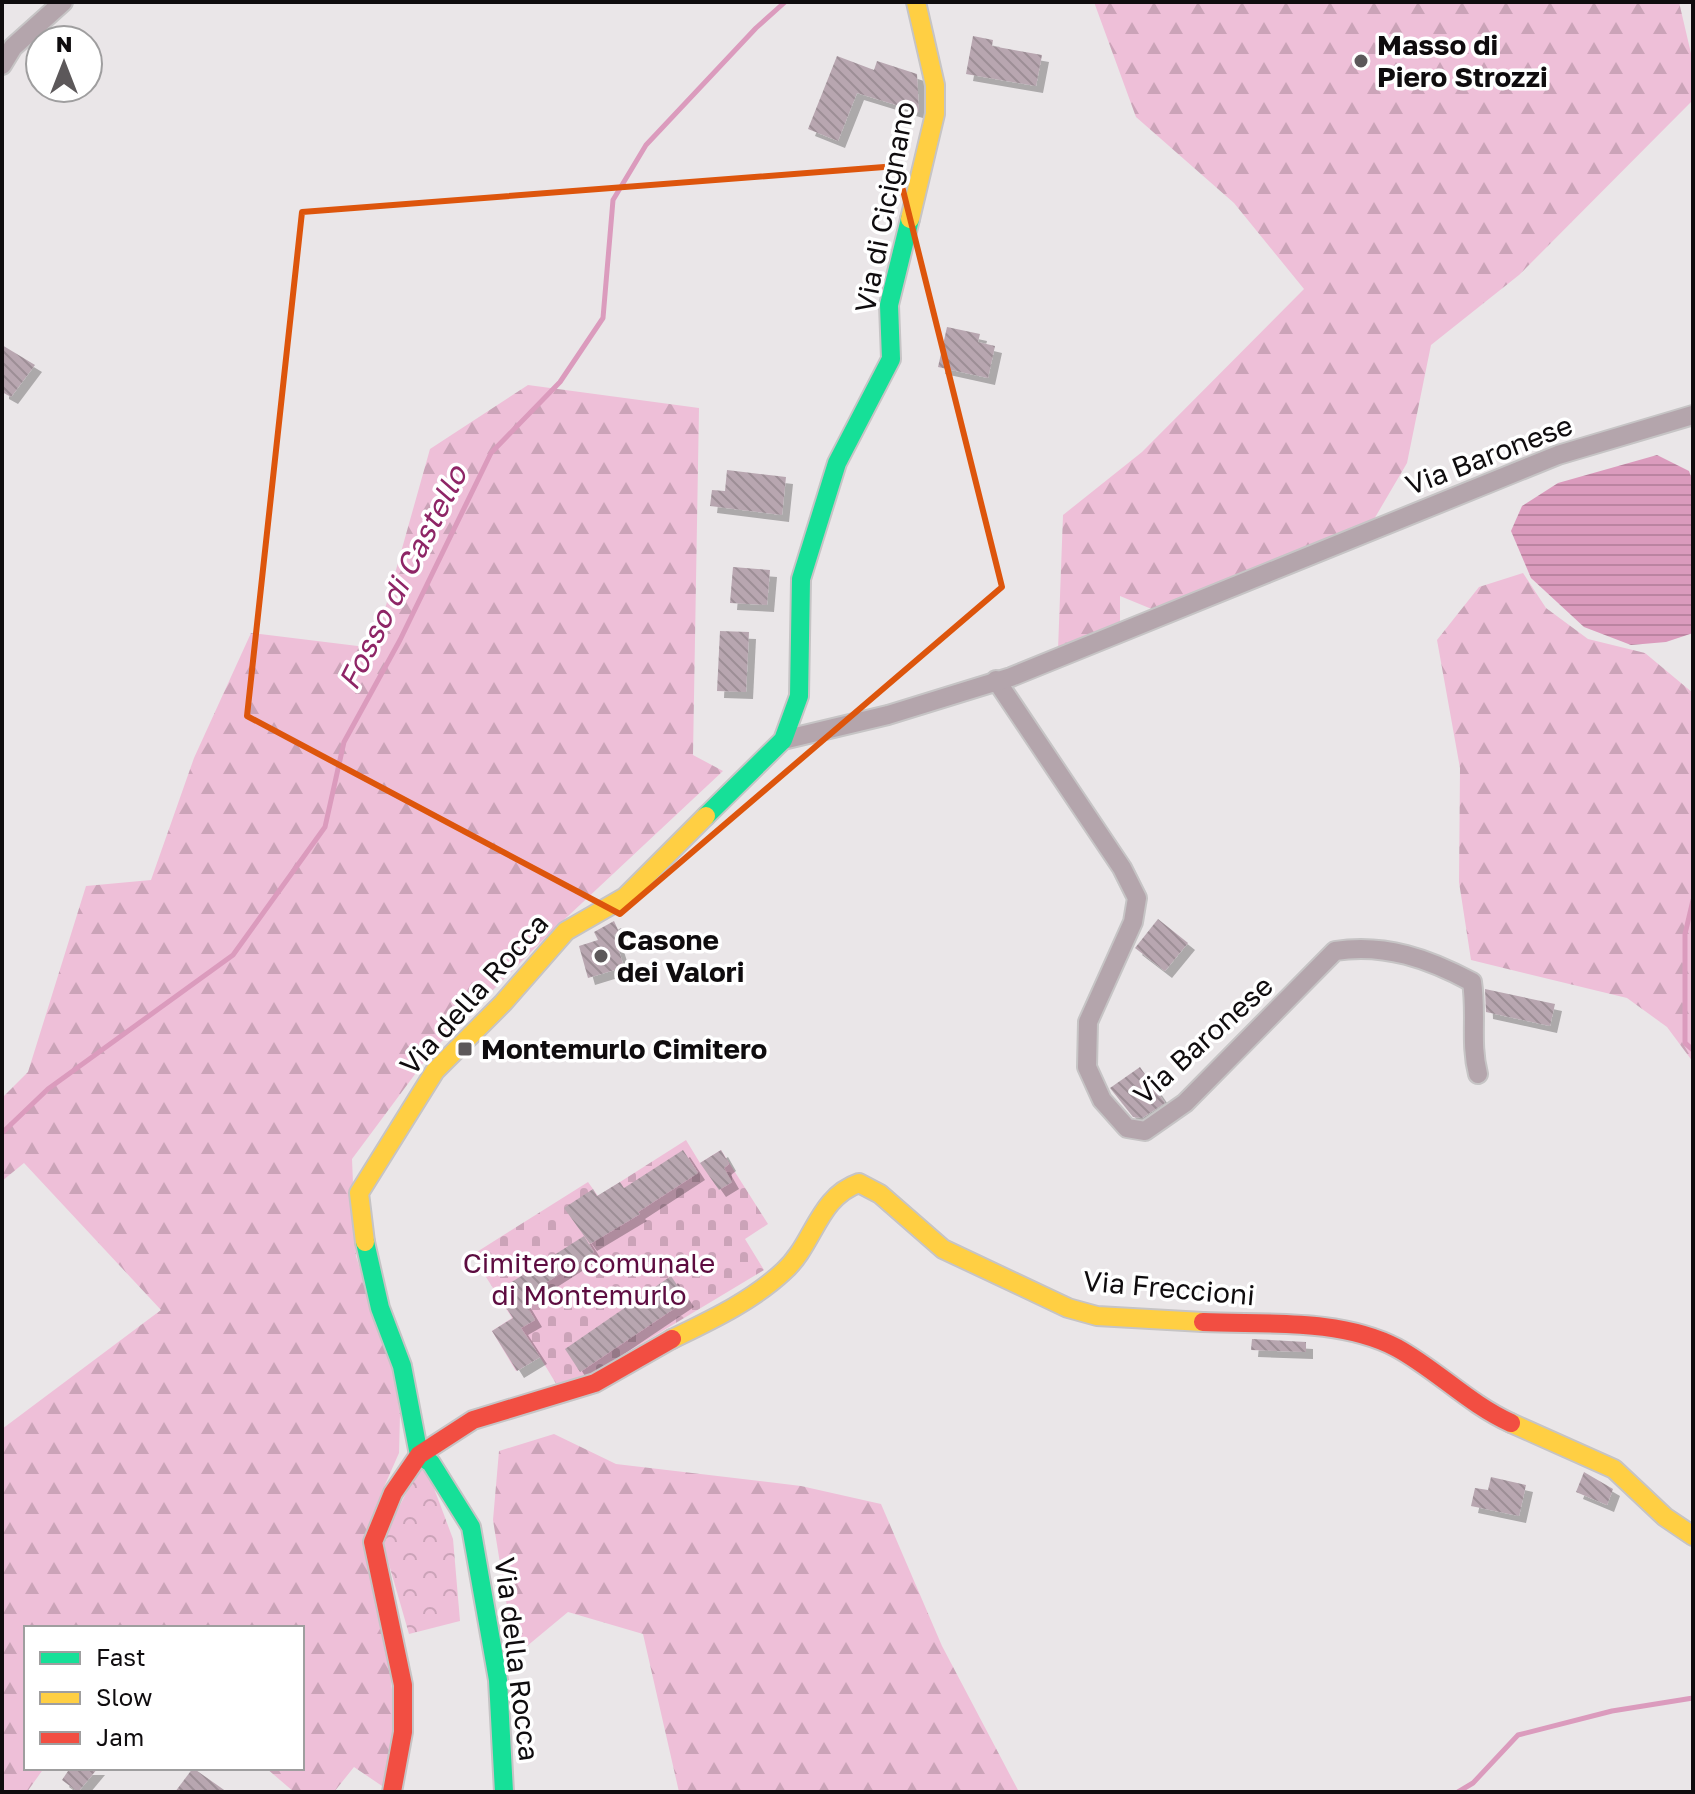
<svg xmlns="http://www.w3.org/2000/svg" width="1695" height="1794" viewBox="0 0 1695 1794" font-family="'Golos Text',sans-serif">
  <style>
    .forest { fill: url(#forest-firs) }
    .cemetery { fill: url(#cemetery-stones) }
    .park { fill: url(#park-crowns) }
    .water { fill: url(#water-rules) }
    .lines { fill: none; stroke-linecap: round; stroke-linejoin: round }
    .stream { stroke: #db9bbd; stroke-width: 5 }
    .building { fill: url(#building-back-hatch); filter: url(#shadow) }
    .street-casing { stroke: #c6c4c5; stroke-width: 22 }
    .fast-casing { stroke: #c6c4c5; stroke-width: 22 }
    .slow-casing { stroke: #c6c4c5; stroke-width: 22 }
    .jam-casing { stroke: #c6c4c5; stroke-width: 22 }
    .street { stroke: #b4a5ac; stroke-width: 18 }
    .fast { stroke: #16e098; stroke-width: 18 }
    .slow { stroke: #ffcf43; stroke-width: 18 }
    .jam { stroke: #f24e42; stroke-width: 18 }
    .marked { fill: none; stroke: #dd550c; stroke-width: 6; stroke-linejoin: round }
    .poi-dot { fill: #5c585a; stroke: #fff; stroke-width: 3 }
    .labels { text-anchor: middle; stroke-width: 7; stroke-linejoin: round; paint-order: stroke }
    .poi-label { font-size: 28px; font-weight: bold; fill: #0f0c0e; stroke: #fff; text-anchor: start }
    .street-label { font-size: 28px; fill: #0f0c0e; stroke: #fff }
    .park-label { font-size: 28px; fill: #5d0c40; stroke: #fff }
    .water-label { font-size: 30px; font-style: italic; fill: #8e2566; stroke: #fff }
  </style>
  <defs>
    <pattern id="forest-firs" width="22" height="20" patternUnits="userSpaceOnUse" patternTransform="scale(2)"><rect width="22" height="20" fill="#eebfd8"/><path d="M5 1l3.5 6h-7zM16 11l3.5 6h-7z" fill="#cba3b8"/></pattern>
    <pattern id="cemetery-stones" width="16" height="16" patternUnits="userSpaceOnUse" patternTransform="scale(2)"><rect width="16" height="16" fill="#eebfd8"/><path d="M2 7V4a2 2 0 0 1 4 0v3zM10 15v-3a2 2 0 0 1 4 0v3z" fill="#cba3b8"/></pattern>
    <pattern id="park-crowns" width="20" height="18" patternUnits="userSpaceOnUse" patternTransform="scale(2)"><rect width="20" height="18" fill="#eebfd8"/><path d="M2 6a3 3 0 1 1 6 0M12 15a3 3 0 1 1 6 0" fill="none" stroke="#cba3b8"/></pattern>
    <pattern id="water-rules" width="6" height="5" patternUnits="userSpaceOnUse" patternTransform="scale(2)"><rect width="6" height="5" fill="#db9bbd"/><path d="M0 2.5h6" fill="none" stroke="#bb84a1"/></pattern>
    <pattern id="building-back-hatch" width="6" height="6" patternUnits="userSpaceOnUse" patternTransform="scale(2)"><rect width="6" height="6" fill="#b8a6b0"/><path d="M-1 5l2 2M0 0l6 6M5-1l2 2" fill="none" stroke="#9d8e96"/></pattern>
    <filter id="shadow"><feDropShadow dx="7" dy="7" stdDeviation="0" flood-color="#0004"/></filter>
  </defs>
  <rect width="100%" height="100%" fill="#eae6e8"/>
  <!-- forest -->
  <g class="forest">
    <polygon points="1094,2 1679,2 1693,62 1693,100 1519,275 1431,345 1407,463 1373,521 1159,612 1120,596 1120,627 1058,650 1063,515 1142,452 1304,289 1234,203 1136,117"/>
    <polygon points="528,385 699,408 693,755 723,771 551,932 433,1050 352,1159 356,1256 393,1370 400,1415 399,1453 380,1496 387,1651 396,1720 385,1788 354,1767 334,1792 294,1792 266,1768 302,1768 302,1628 26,1628 26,1768 44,1768 27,1792 2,1792 2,1429 161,1310 24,1163 2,1181 2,1098 28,1072 86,886 151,880 194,758 251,633 374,648 430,449"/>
    <polygon points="1523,573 1546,608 1588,639 1645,653 1693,693 1693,1062 1667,1027 1627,998 1471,960 1459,882 1460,768 1437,640 1479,587"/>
    <polygon points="554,1434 616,1464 801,1486 881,1504 942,1646 1019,1792 679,1792 643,1634 568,1612 515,1656 493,1520 499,1451"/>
  </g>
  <!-- cemetery -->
  <polygon class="cemetery" points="686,1140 700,1163 721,1150 768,1224 745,1239 764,1270 561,1392 540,1357 516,1371 492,1331 512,1318 472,1255 588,1182 598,1196"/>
  <!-- park -->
  <polygon class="park" points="418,1470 428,1472 453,1539 460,1621 409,1634 382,1540"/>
  <!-- water -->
  <polygon class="water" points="1657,455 1689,471 1693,482 1693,633 1666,642 1631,645 1584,627 1531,578 1511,531 1522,506 1558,483"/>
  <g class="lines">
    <!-- stream -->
    <g class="stream">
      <polyline points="1693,900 1685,934 1685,1043 1693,1050"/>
      <polyline points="2,1133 48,1089 233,955 325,827 344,742 400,640 491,453 560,382 603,318 613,200 646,145 756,28 785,2"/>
      <polyline points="1458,1792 1473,1783 1518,1735 1612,1711 1693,1698"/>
    </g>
  </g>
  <!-- building -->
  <g class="building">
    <polygon points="973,36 993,40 992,46 1042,55 1036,86 966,74"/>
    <polygon points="837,56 874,70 877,61 917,74 919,112 857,93 838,141 808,129"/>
    <polygon points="947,327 980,334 978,342 995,346 988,378 938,367"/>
    <polygon points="2,345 35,365 11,397 2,392"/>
    <polygon points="727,470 786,477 782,515 710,506 712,490 725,491"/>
    <polygon points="733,567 770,570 767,605 730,603"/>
    <polygon points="720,631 749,632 746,692 717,691"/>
    <polygon points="1158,919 1188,943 1165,971 1135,948"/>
    <polygon points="614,921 619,932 614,935 624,967 588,978 579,946 598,940 594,932"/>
    <polygon points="1485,989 1555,1004 1550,1026 1486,1012"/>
    <polygon points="1140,1067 1165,1103 1142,1118 1133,1117 1110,1088"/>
    <polygon points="683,1150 698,1173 638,1212 640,1214 590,1244 564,1208 593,1189 597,1196 620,1182 624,1188"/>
    <polygon points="721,1150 729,1164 724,1168 732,1182 719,1190 700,1163"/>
    <polygon points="584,1236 594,1252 522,1298 535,1320 521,1328 540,1357 517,1371 492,1331 513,1318 496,1292"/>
    <polygon points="671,1276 687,1300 580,1372 565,1349"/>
    <polygon points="1252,1339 1306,1342 1306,1352 1251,1350"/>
    <polygon points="1584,1472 1613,1489 1607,1505 1576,1492"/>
    <polygon points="1491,1477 1526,1485 1519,1516 1471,1506 1475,1488 1488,1490"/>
    <polygon points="70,1768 98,1768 78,1792 62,1780"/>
    <polygon points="193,1768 227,1792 175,1792"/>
  </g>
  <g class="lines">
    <!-- street casing -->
    <g class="street-casing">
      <g id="street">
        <polyline points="2,65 13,47 63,2"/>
        <path d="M 996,680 L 1122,868 L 1137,898 L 1133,922 L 1088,1022 L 1087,1067 L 1102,1100 L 1127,1128 L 1145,1131 L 1185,1103 L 1335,951 C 1385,943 1429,959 1472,982 C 1477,1014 1470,1043 1478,1074"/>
        <polyline points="783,740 888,715 1011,677 1558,455 1693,415"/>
      </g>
    </g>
    <!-- fast casing -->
    <g class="fast-casing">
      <g id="fast">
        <polyline points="706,816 783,740 799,696 801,579 837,463 891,359 889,305 910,219"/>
        <polyline points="365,1242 380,1308 402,1366 419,1455 431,1463 471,1527 498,1680 504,1792"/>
      </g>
    </g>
    <!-- slow casing -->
    <g class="slow-casing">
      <g id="slow">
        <polyline points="910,219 935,114 935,85 916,2"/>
        <polyline points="365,1242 359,1193 435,1071 503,1003 566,931 625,897 706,816"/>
        <path d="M 672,1339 C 711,1320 752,1301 784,1271 C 814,1244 818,1197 859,1183 L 880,1194 L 943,1249 L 1068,1308 L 1097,1316 L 1203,1322"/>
        <polyline points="1511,1423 1614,1469 1665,1517 1693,1536"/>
      </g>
    </g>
    <!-- jam casing -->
    <g class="jam-casing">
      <g id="jam">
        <path d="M 1203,1322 C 1266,1325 1340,1318 1397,1348 C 1437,1370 1469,1404 1511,1423"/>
        <polyline points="392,1792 403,1732 403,1685 373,1542 393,1493 419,1455 473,1420 595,1383 672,1339"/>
      </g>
    </g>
    <!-- street -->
    <use href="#street" class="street"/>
    <!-- fast -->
    <use href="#fast" class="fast"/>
    <!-- slow -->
    <use href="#slow" class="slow"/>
    <!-- jam -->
    <use href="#jam" class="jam"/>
  </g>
  <!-- marked area -->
  <path class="marked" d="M 897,166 L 1002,587 L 620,914 L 247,716 L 302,212 Z"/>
  <!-- markers -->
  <g class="poi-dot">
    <circle cx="1361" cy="61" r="8"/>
    <circle cx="601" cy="956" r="8"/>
    <rect x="457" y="1041" width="16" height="16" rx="4"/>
  </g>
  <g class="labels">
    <!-- poi labels -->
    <g class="poi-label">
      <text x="1377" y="55">Masso di<tspan x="1377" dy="32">Piero Strozzi</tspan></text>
      <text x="617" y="950">Casone<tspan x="617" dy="32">dei Valori</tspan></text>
      <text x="481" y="1059">Montemurlo Cimitero</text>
    </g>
    <!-- street labels -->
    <g class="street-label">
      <text transform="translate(885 207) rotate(-79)" y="10">Via di Cicignano</text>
      <text transform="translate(1489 455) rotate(-21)" y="10">Via Baronese</text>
      <text transform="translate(474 994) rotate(-48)" y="10">Via della Rocca</text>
      <text transform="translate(1203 1040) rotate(-42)" y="10">Via Baronese</text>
      <text transform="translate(1169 1288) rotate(5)" y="10">Via Freccioni</text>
      <text transform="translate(517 1659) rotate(83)" y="10">Via della Rocca</text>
    </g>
    <!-- park labels -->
    <g class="park-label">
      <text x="589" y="1273">Cimitero comunale<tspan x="589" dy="32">di Montemurlo</tspan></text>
    </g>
    <!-- water labels -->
    <g class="water-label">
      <text transform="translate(403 578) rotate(-63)" y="10">Fosso di Castello</text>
    </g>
  </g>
  <!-- border -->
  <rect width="1695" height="1794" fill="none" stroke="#0f0c0e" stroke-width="8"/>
  <!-- legend -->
  <rect x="24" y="1626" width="280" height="144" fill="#ffffff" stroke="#9f9e9f" stroke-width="2"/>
  <rect x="40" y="1652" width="40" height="12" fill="#16e098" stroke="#9f9e9f" stroke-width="2"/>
  <text x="96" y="1666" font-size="24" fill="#0f0c0e">Fast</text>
  <rect x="40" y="1692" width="40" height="12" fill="#ffcf43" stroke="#9f9e9f" stroke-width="2"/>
  <text x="96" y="1706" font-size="24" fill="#0f0c0e">Slow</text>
  <rect x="40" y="1732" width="40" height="12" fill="#f24e42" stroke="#9f9e9f" stroke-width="2"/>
  <text x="96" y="1746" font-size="24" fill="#0f0c0e">Jam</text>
  <!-- north arrow -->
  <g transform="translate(64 64)"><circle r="38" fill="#ffffff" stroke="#9f9e9f" stroke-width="2"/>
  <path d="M0-6L14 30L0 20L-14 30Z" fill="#5c585a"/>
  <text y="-12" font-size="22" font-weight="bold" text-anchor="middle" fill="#0f0c0e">N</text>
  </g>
</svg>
